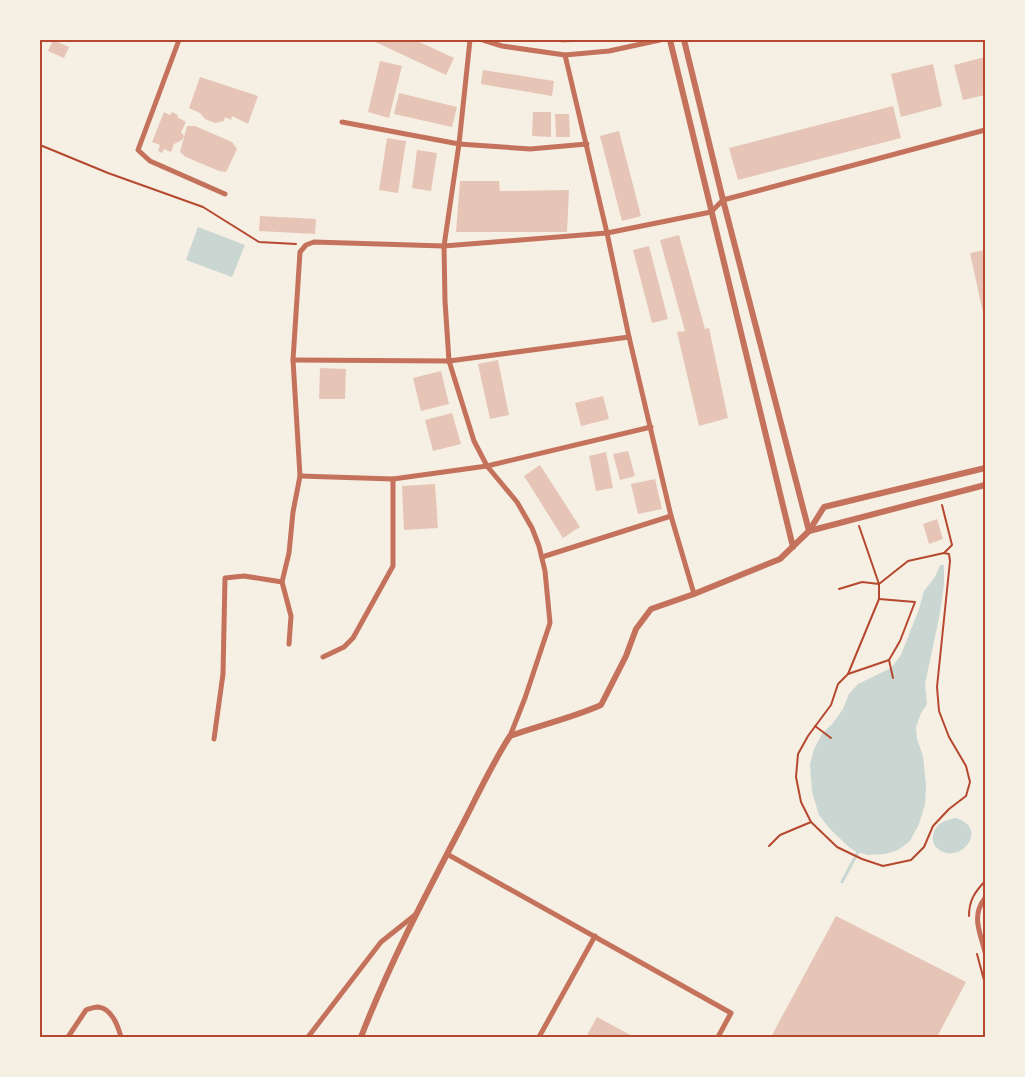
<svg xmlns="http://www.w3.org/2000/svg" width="1025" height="1077" viewBox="0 0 1025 1077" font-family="Barlow,sans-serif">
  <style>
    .water { fill: #c9d6d2 }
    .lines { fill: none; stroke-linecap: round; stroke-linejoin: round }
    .stream { stroke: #c9d6d2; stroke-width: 3 }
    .building { fill: #e6c5b7 }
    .path { stroke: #b5482f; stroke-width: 2 }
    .minor { stroke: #c5725c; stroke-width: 5 }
    .tertiary { stroke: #c5725c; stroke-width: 6 }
    .neatline { fill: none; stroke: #b5482f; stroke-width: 2 }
  </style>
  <rect width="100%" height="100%" fill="#f6efe4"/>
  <!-- water -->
  <g class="water">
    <polygon points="198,227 245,245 232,277 186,260"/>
    <polygon points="940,565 944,565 944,584 940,613 925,684 927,704 921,713 916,727 917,739 923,756 926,785 925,804 919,824 910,841 898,850 885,854 868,855 857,852 850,848 830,829 819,815 812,792 810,764 814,749 822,734 833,723 843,709 849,694 858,684 891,668 901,655 919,609 924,591 935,577"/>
    <path d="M 956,818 C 991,829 959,866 938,849 C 929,842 933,828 941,823 C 946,820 951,819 956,818 Z"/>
  </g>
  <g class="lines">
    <!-- stream -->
    <polyline class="stream" points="842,882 859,850"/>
  </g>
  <!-- building -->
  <g class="building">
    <polygon points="53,40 69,47 64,58 48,51"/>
    <polygon points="371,40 415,40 454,58 446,75"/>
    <polygon points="553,40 583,40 583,41 563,43"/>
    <polygon points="985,57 985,95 963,100 954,65"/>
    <polygon points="380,61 402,66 389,118 368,112"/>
    <polygon points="933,64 942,106 901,117 891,74"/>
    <polygon points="483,70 554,81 552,96 481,84"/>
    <polygon points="200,77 258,96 248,124 232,116 231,120 225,117 224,121 215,123 205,119 200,113 189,108"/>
    <polygon points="399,93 457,107 452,127 394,114"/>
    <polygon points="893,106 901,138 738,180 729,148"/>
    <polygon points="164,112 170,115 172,112 178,115 177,117 186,122 181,132 184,136 182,140 174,144 171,152 164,149 162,153 158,151 160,145 152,142"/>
    <polygon points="533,112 551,112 551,137 532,136"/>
    <polygon points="555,114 569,114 570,137 556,137"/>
    <polygon points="187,126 195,126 232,142 237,149 226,172 219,171 186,157 180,152"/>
    <polygon points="619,131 641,216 622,221 600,136"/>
    <polygon points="387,138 406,141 398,193 379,190"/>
    <polygon points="417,150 437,153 431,191 412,188"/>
    <polygon points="460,181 499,181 500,191 569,190 567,232 456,232"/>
    <polygon points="260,216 316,219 315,234 259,231"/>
    <polygon points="679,235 705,329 709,328 728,418 699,426 677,332 685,331 660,240"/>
    <polygon points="649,246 668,319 652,323 633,250"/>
    <polygon points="985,250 985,316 984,317 970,253"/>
    <polygon points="498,360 509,415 490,419 478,364"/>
    <polygon points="320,368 346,369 345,399 319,399"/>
    <polygon points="441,371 449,404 421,411 413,378"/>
    <polygon points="603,396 609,419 581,426 575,403"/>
    <polygon points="452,413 461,444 433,451 425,420"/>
    <polygon points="628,451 635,476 620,480 613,454"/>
    <polygon points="606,452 613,488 596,491 589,456"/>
    <polygon points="540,465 580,527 563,538 524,476"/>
    <polygon points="655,479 662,509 638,514 631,484"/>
    <polygon points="435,484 438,528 404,530 402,486"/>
    <polygon points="937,519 943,539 929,544 923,524"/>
    <polygon points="836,916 966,982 937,1037 771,1037"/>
    <polygon points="597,1017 634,1037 586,1037"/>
  </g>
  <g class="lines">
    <!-- path -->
    <g class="path">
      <polyline points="40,145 108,173 203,207 259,242 296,244"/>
      <polyline points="942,505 952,545 944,553"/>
      <polyline points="839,589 862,582 879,584 908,561 944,553 949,554 950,561 937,687 939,711 949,737 966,766 970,782 966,796 949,809 933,826 924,847 911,860 883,866 862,859 837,847 811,822 801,802 796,777 798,754 808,736 831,705 838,684 848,674 879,599 879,584 859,526"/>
      <polyline points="889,660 893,678"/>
      <polyline points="848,674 889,660 900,641 915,602 879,599"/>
      <polyline points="815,726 831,738"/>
      <polyline points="769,846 780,835 811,822"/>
      <path d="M 969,916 C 969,900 975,892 985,881"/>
      <polyline points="977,954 985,984"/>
    </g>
    <!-- minor -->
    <g class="minor">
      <polyline points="179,40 138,150 150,161 225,194"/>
      <polyline points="470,40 459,144 444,246 445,301 449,361 474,441 487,466 517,502 532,528 539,546 545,571 550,623 525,698 510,736"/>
      <polyline points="483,40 502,46 565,55 609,51 660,40"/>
      <polyline points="565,55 607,233 629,337 671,516 694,594"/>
      <polyline points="342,122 459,144 530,149 587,144"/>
      <polyline points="293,360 449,361 629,337"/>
      <polyline points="300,476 393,479 487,466 651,427"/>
      <polyline points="542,557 671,516"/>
      <polyline points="289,644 291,616 282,582 289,553 293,512 300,476 293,360 300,252 306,245 314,242 444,246 607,233 711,212 723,200 985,130"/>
      <polyline points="323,657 344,647 353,638 393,566 393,479"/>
      <polyline points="214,739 223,674 225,578 244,576 282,582"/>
      <polyline points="447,854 731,1013 718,1037"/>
      <path d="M 985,898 C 971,916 980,932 985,952"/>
      <path d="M 68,1037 L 86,1010 C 89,1009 94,1007 98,1007 C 112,1008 118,1026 121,1037"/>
      <polyline points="308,1037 381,942 415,915"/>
      <polyline points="539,1037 595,936"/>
    </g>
    <!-- tertiary -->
    <g class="tertiary">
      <polyline points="670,40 793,547"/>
      <polyline points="684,40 723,200 809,531"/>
      <polyline points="809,531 985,485"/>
      <path d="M 361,1037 C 388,967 423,900 458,833 C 475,801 490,767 510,736 C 540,725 572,718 601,705 L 626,656 L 636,629 L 651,609 L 694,594 L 780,559 L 809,531 L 824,507 L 985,468"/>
    </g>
  </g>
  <!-- border -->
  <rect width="1025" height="1077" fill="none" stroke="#f6efe4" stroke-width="82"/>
  <rect x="41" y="41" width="943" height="995" class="neatline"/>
</svg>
